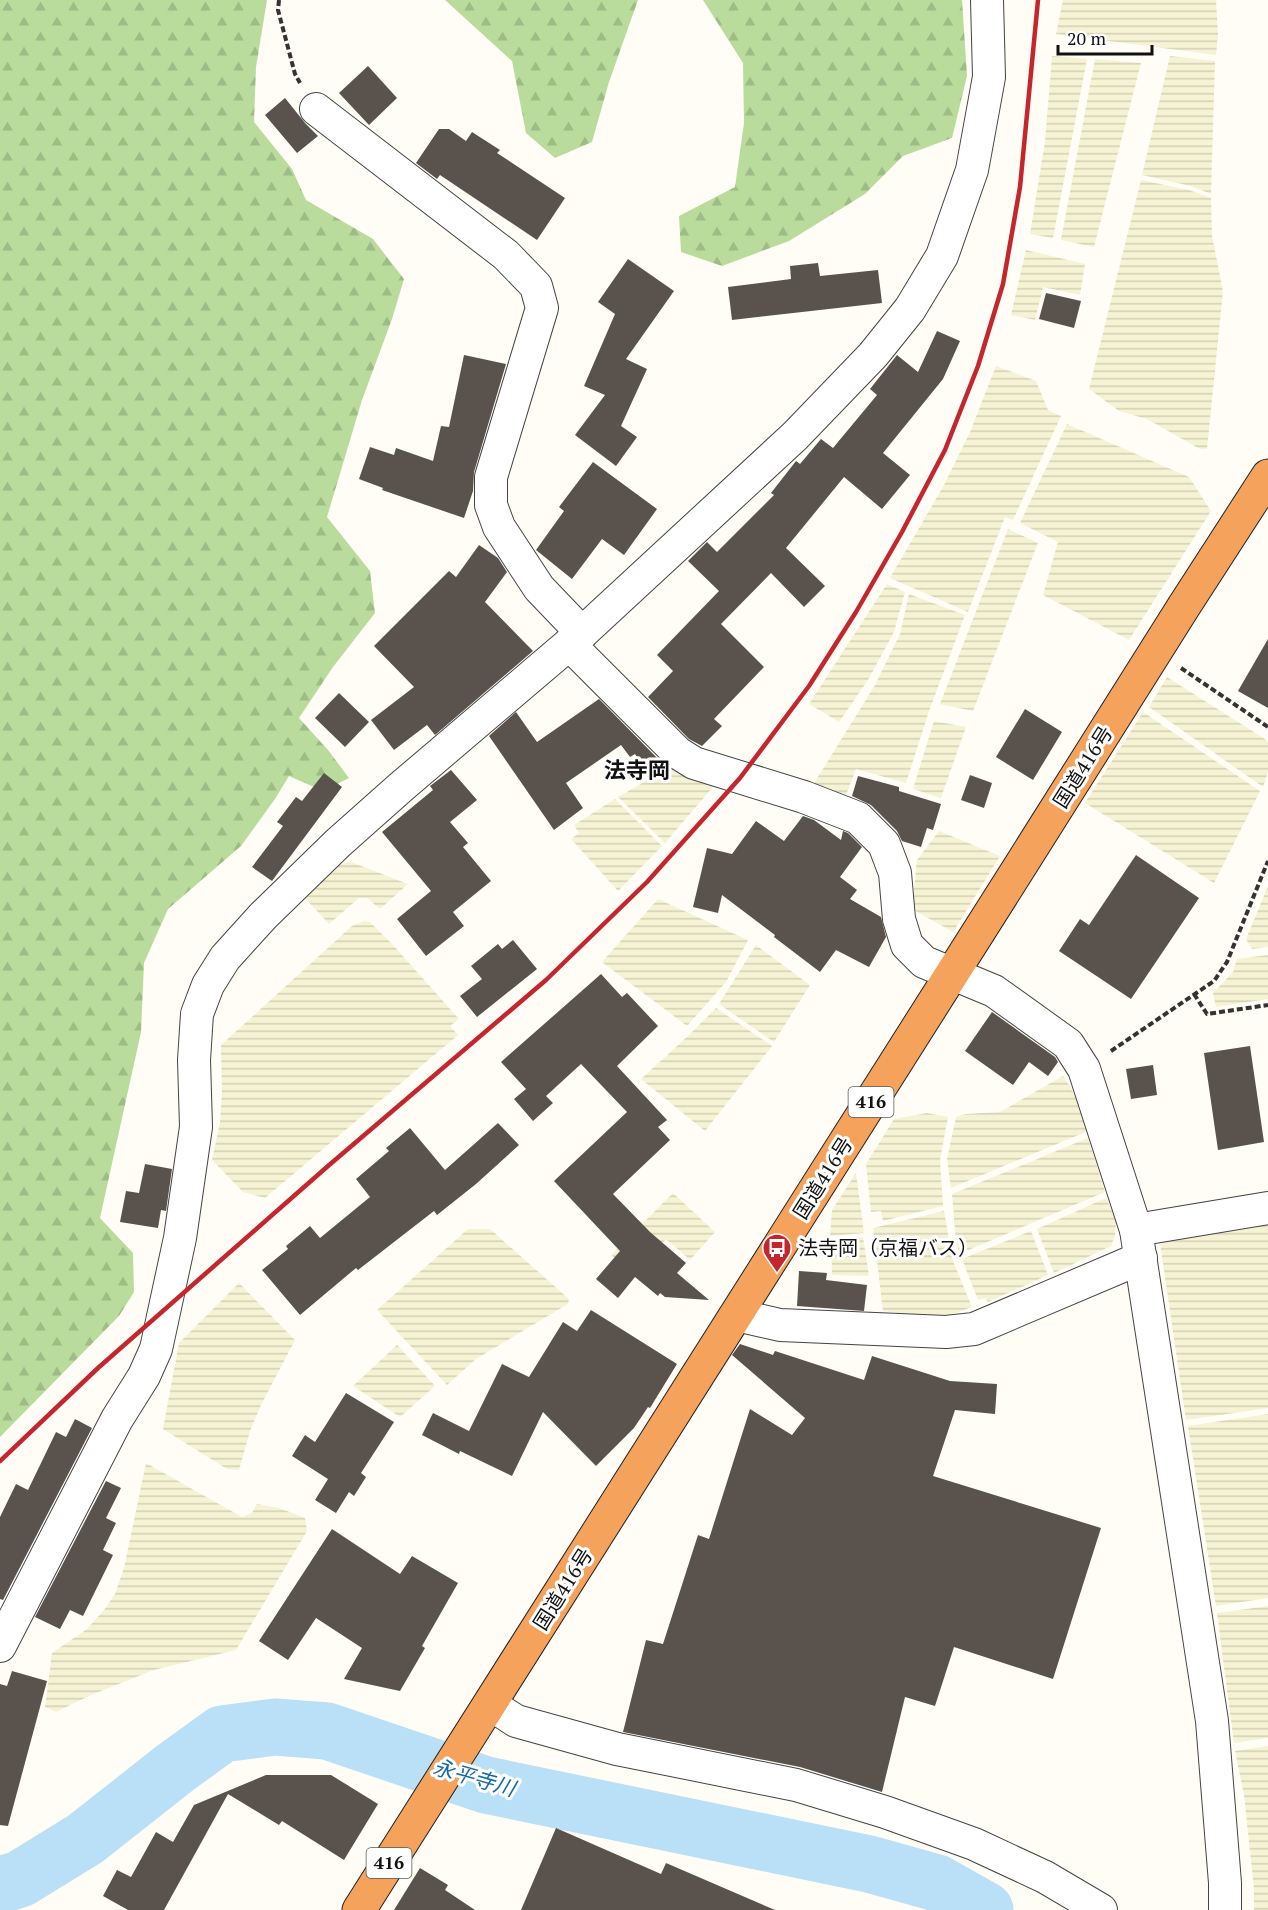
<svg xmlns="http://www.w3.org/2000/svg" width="1268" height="1910" viewBox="0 0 1268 1910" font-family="'PT Serif','Noto Sans JP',serif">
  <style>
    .farmland { fill: url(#farmland-rules) }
    .forest { fill: url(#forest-firs) }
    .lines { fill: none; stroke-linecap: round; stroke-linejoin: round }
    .river { stroke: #b9e0f7; stroke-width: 57 }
    .building { fill: #5a524d }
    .minor-casing { stroke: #444; stroke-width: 34 }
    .highway-casing { stroke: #222; stroke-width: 35 }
    .path { stroke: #333; stroke-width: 4; stroke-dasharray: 6 3; stroke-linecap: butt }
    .minor { stroke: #fff; stroke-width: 32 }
    .highway { stroke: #f5a25d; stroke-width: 33 }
    .rail { stroke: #c4262e; stroke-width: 4.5 }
    .labels { text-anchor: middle; stroke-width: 6; stroke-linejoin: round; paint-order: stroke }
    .shield { fill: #fff; stroke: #585858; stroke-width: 1.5 }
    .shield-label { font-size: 18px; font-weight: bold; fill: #111 }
    .street-label { font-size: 20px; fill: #111; stroke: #fff }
    .poi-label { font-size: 20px; fill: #111; stroke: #fff; text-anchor: start }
    .water-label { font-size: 21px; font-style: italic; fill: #1768a6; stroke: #fff }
    .quarter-label { font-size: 22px; font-weight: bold; fill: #111; stroke: #fff }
  </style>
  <defs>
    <pattern id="farmland-rules" width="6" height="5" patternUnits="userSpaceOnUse" patternTransform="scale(1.5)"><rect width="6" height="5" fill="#f6f3d4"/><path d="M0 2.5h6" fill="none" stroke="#d2cfb5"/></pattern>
    <pattern id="forest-firs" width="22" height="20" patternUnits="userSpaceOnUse" patternTransform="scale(1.5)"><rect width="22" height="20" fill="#b9dc9c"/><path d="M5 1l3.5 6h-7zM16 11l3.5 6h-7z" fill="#9ebc85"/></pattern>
  </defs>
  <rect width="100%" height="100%" fill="#fffdf5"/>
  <!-- farmland -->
  <g class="farmland">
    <polygon points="1063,0 1216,0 1218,34 1216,55 1056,34"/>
    <polygon points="1052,56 1087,59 1053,238 1030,234 1045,142"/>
    <polygon points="1170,56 1215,61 1211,194 1191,186 1142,175"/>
    <polygon points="1095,59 1141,63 1094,247 1061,240"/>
    <polygon points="1141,180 1189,190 1211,198 1212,236 1223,291 1207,449 1200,449 1147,419 1119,411 1089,389"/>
    <polygon points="1026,250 1085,264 1080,295 1043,287 1035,320 1011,315"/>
    <polygon points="996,366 1036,381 1048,410 1061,416 1013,520 1005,517 968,612 890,578 944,485 970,432"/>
    <polygon points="1067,424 1189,477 1211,511 1129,640 1043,595 1058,542 1020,523"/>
    <polygon points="1008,529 1038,543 973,711 940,704"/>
    <polygon points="887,584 905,592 894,632 868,680 839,722 809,704"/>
    <polygon points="909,594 965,615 929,711 906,783 856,769 846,795 813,785 875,685 900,634"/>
    <polygon points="1167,677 1268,741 1268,772 1263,787 1149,707"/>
    <polygon points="1143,712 1260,791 1214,883 1085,803"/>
    <polygon points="934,721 966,727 941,798 913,789"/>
    <polygon points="679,762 718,781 665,843 618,797"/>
    <polygon points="615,799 662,846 618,891 571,839 579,833 574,825"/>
    <polygon points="939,831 1000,856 953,932 912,909 917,860"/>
    <polygon points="351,862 408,884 380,909 367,898 359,898 329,924 304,897 337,865"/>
    <polygon points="1268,886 1268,947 1252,949 1246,939"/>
    <polygon points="658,899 748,940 726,982 687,1026 602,962"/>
    <polygon points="364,921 370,922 393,945 459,1019 450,1026 458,1035 265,1198 243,1192 212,1160 220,1122 222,1094 221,1045 352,926"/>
    <polygon points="756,945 810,985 774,1042 719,1004"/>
    <polygon points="1268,955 1268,999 1216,1007 1213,993 1233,972 1237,959"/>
    <polygon points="716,1008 772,1046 705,1131 641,1079 688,1036"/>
    <polygon points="1063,1076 1071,1088 1081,1109 1088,1131 951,1188 947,1159 956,1117 965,1114 1000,1112"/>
    <polygon points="927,1113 948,1117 940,1160 943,1206 883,1221 881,1211 871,1212 866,1164 894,1119"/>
    <polygon points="1088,1138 1105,1192 959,1254 956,1242 952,1194"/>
    <polygon points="856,1173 864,1233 830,1236 832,1210"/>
    <polygon points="673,1193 715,1232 690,1260 666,1239 635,1275 611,1255"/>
    <polygon points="1106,1198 1116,1220 1115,1235 1111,1246 1054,1273 1037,1229"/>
    <polygon points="944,1211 953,1261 972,1307 945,1317 926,1317 883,1311 873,1228"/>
    <polygon points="1268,1221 1268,1408 1186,1420 1160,1243 1221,1228"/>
    <polygon points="468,1229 490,1229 569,1299 568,1304 476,1359 447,1385 377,1310"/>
    <polygon points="1031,1231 1048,1275 988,1302 985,1298 978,1300 962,1259"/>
    <polygon points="863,1237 869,1276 832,1275 831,1239"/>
    <polygon points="239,1283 295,1340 261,1405 250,1431 239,1470 227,1469 163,1429 179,1343"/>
    <polygon points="397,1345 435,1386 400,1417 353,1386"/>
    <polygon points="1268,1414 1268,1598 1216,1606 1188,1426"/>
    <polygon points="146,1463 242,1517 252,1513 257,1504 279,1508 305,1518 307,1531 236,1650 154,1670 91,1695 56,1712 45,1707 52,1653 87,1629 104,1610 115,1594 124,1568"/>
    <polygon points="1268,1606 1268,1738 1234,1743 1217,1613"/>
    <polygon points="1268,1746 1268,1910 1254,1910 1254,1889 1244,1795 1235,1751"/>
  </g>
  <!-- forest -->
  <g class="forest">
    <polygon points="0,0 267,0 256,67 254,122 292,169 306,200 373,239 404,279 392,319 362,400 327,517 370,571 375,613 333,667 299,718 328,750 349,778 323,791 289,776 275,799 241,846 168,909 144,963 141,1032 100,1218 133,1253 134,1292 119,1316 0,1437"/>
    <polygon points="445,0 638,0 609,82 592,142 555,158 526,133 512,61"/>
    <polygon points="703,0 962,0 967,76 952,138 903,156 865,194 789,241 722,266 681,252 679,216 735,187 744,123 743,63"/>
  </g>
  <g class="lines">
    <!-- river -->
    <polyline class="river" points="0,1885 20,1879 85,1839 175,1768 222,1734 275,1727 327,1731 486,1785 869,1864 937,1883 985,1910"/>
  </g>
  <!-- building -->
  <g class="building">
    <polygon points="368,66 397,98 369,125 339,93"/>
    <polygon points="285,98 305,123 318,136 297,153 265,115"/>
    <polygon points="439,129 449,129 466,141 472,132 500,150 497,153 565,198 537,240 440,175 437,179 416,163"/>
    <polygon points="628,259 674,291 626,359 647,369 621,426 637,437 616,466 575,435 605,395 584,386 615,314 598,302"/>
    <polygon points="818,263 820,276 878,270 882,303 732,320 728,287 791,279 790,266"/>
    <polygon points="1046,293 1081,301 1074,328 1039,319"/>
    <polygon points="937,331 960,341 943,379 883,453 910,475 882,509 844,477 786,548 825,586 804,607 771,573 721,624 764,667 714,719 722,726 702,746 689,739 648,697 673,671 657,655 719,591 688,561 707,542 717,552 774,495 771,493 796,461 800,464 821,439 833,448 877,395 870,389 897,355 918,372"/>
    <polygon points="464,355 506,364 474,472 473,491 464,518 382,490 383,488 359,479 370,447 394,455 396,448 433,461 441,426 449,427"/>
    <polygon points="593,462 657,509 624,555 602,539 572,579 536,550 564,511 559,507"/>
    <polygon points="479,545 498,558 507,572 485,602 533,651 435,735 427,725 394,750 371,720 414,687 374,646 449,571 456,577"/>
    <polygon points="1268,639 1268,708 1238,691"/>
    <polygon points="339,693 369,722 345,747 315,718"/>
    <polygon points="599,699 664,765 649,775 635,754 630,757 621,745 566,783 583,808 554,830 489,736 516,712 537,742"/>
    <polygon points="1025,709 1062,732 1033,780 996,757"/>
    <polygon points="451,770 477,800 450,822 468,843 463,847 491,881 453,912 464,926 426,956 397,919 431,891 382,832 433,790 430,786"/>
    <polygon points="324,773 342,787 272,881 252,867 283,826 277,822 296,797 302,801"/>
    <polygon points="970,775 992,783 984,808 961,800"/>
    <polygon points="858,776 899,787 899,791 941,804 933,830 927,828 921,847 902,841 897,831 871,805 852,796"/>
    <polygon points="803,816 814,820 841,840 843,831 848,833 862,847 840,877 857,890 850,899 881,917 886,937 869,967 836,950 820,972 774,937 775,935 722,895 718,913 693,907 707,848 732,854 756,821 784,841"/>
    <polygon points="1136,855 1199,898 1131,999 1059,951 1080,919 1089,925"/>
    <polygon points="513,940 537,969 477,1017 460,996 482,979 471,966 498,944 502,949"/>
    <polygon points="601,974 622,997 627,993 658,1026 617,1066 667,1120 658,1127 670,1140 613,1194 650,1232 686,1263 677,1273 709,1300 665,1297 660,1293 658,1296 635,1277 618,1298 596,1279 620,1251 554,1181 627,1112 581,1064 546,1096 553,1103 533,1121 514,1099 526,1089 501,1062"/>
    <polygon points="992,1012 1055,1057 1058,1062 1048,1076 1029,1062 1013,1085 965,1051"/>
    <polygon points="1250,1046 1264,1142 1218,1150 1204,1053"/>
    <polygon points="1153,1065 1157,1095 1131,1099 1126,1069"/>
    <polygon points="498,1123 519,1145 476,1184 437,1215 434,1211 358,1270 356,1268 300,1315 262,1270 288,1249 286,1246 310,1226 320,1238 370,1197 356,1179 389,1151 386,1148 410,1128 445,1170"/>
    <polygon points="145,1164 172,1169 166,1211 161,1210 158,1228 120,1222 126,1191 139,1193"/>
    <polygon points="799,1271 827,1273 826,1280 867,1285 864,1311 797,1306"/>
    <polygon points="591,1310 677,1364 650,1408 648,1407 634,1428 596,1466 543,1412 512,1476 460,1451 459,1454 422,1435 433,1413 469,1431 502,1364 529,1377 563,1322 577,1331"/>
    <polygon points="740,1344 773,1355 775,1351 864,1380 872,1356 950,1381 997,1384 995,1414 955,1410 933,1476 1101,1528 1053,1679 954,1647 935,1706 905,1697 882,1792 800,1767 623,1732 646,1640 663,1644 698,1535 709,1539 750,1409 792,1435 805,1418 732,1355"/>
    <polygon points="346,1393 394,1422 361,1473 366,1477 354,1496 349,1492 336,1513 315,1500 328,1479 292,1456 305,1435 315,1442"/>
    <polygon points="75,1419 92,1428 3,1600 0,1599 0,1517 16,1484 28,1490 56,1432 66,1437"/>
    <polygon points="106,1481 121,1488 106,1518 116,1523 103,1550 113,1555 83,1616 70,1610 60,1629 35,1617"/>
    <polygon points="332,1529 400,1574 412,1556 458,1583 422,1646 425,1648 400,1691 344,1679 362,1648 316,1618 288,1660 259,1641"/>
    <polygon points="12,1671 47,1681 8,1826 0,1825 0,1684 7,1686"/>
    <polygon points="266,1775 331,1775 378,1804 344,1860 282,1821 279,1825 228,1794 164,1910 128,1910 103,1896 117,1870 131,1877 156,1832 173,1842 194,1805"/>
    <polygon points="556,1828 661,1874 666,1863 775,1910 521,1910"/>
    <polygon points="420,1868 448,1885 445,1890 475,1910 394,1910"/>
  </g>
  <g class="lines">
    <!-- minor casing -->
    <g class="minor-casing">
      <g id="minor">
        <polyline points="316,109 506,255 536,286 542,308 491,477 491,505 499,527 539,588 582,633"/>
        <polyline points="569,644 678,753 694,763 804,797 858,818 884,844 895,873 899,919 907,945 924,962 994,991 1068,1044 1084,1069 1136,1230 1212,1721 1225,1883 1225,1910"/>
        <polyline points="1136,1230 1268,1208"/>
        <polyline points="736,1315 780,1325 946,1332 974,1329 1141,1258"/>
        <polyline points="0,1646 117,1419 144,1376 156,1349 180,1238 196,1127 194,1060 197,1014 208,985 225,958 263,916 338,843 401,787 582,633 795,436 873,355 910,309 942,256 972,170 989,77 987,0"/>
        <polyline points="490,1704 516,1721 617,1749 796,1785 885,1812 974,1844 1045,1877 1101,1910"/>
      </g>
    </g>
    <!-- highway casing -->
    <g class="highway-casing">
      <polyline id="highway" points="359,1910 1024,860 1184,606 1268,476"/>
    </g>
    <!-- path -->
    <g class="path">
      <polyline points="279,0 278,10 295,74 300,83"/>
      <polyline points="1181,668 1268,727"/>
      <polyline points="1194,994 1207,1014 1268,1005"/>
      <polyline points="1111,1051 1214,981 1227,962 1268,861"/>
    </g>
    <!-- minor -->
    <use href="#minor" class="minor"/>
    <!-- highway -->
    <use href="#highway" class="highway"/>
    <!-- rail -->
    <polyline class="rail" points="0,1461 98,1368 328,1166 546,980 647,882 740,778 809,686 856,612 902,532 945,450 978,366 1003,284 1020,187 1038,0"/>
  </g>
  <!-- icons -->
  <defs>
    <g id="bus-pin" transform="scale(1.5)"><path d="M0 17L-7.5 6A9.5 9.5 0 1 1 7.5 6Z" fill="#c4262e" stroke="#fff"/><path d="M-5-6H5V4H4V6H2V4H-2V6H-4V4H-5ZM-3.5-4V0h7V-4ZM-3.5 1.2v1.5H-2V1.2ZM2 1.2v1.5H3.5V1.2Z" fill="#fff"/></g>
  </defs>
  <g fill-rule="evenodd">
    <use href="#bus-pin" x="777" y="1248"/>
  </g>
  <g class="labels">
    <!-- shield labels -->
    <g class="shield">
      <rect x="848.5" y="1087" width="45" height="30" rx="4.5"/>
      <rect x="366.5" y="1848" width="45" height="30" rx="4.5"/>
    </g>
    <g class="shield-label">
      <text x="871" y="1108">416</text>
      <text x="389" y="1869">416</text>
    </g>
    <!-- street labels -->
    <g class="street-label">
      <text transform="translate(1083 767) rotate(-58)" y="7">国道416号</text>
      <text transform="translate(823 1178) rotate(-58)" y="7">国道416号</text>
      <text transform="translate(563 1589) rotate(-58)" y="7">国道416号</text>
    </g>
    <!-- poi labels -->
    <g class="poi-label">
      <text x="798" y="1255">法寺岡（京福バス）</text>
    </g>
    <!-- water labels -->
    <g class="water-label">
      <text transform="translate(474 1778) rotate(16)" y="7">永平寺川</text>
    </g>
    <!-- quarter labels -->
    <g class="quarter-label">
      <text x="637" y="778">法寺岡</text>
    </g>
  </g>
  <!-- scale -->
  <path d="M1058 45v9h94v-9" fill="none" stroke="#111111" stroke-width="3"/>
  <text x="1067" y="45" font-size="18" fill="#111111" stroke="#ffffff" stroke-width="4.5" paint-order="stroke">20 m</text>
</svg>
